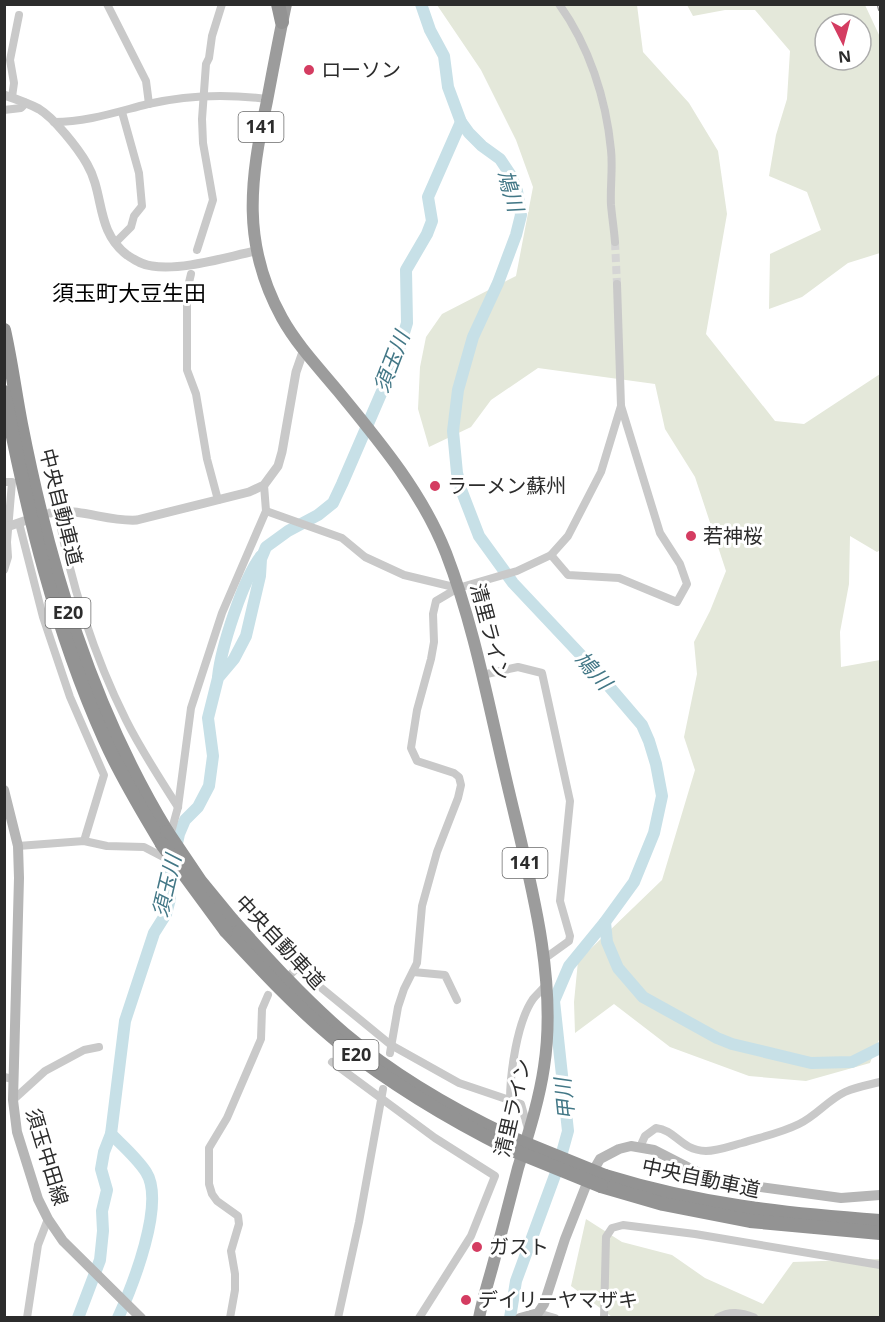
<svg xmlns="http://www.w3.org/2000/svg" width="885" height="1322" viewBox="0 0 885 1322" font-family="'Noto Sans','Noto Sans JP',sans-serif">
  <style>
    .green { fill: #e4e8da; fill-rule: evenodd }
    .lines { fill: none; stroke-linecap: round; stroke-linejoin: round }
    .river { stroke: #c7e0e7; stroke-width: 12 }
    .minor-tunnel { stroke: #d5d5d5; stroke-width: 8; stroke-dasharray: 8 4; stroke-linecap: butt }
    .minor { stroke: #c9c9c9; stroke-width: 8 }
    .tertiary { stroke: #c9c9c9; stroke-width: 9 }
    .secondary { stroke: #b6b6b6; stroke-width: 10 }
    .trunk { stroke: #9c9c9c; stroke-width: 12 }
    .motorway { stroke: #939393; stroke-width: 14 }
    .rail-casing { stroke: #818181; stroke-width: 4.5 }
    .rail { stroke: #fff; stroke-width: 2; stroke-dasharray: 7; stroke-linecap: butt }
    .motorway-bridge { stroke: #939393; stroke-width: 14 }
    .poi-dot { fill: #d43c61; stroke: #fff; stroke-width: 2 }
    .labels { text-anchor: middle; stroke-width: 6; stroke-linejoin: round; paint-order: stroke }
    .shield { fill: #fff; stroke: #6b6b6b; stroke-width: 1.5 }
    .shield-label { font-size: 18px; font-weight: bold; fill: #2c2c2c }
    .poi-label { font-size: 20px; fill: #2c2c2c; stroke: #fff; text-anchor: start }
    .street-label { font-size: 20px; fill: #2c2c2c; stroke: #fff }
    .water-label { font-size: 21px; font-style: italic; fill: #427786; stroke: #fff }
    .quarter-label { font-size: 22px; fill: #000; stroke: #fff }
  </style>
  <rect width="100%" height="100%" fill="#fff"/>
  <!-- green -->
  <g class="green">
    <polygon points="437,5 637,5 643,52 689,103 718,151 727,214 706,334 775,421 804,424 880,374 880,550 877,552 850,536 849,584 840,632 841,667 880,660 880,1037 870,1063 806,1081 749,1076 670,1047 614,1004 575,1033 574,1002 578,961 662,880 695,770 684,737 697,674 694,642 710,611 726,571 695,477 665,429 655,384 538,368 491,400 471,427 429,447 418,409 420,367 426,337 442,314 516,276 533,187 516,140 481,70"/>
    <path d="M 687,5 L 865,5 L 880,37 L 880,253 L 848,263 L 802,297 L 769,309 L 770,254 L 821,230 L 807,192 L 769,176 L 776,135 L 787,99 L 790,51 L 755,10 L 725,10 L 693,16 ZM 825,24 L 861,24 L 861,60 L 825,60 Z"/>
    <polygon points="586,1219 622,1242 672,1255 705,1278 763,1304 793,1262 880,1259 880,1317 612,1317 571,1286"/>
  </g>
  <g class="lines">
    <!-- river -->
    <g class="river">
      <polyline points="421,4 430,30 444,56 448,87 461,122 469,133 482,146 500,159 510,174 517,191 521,215 516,235 498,283 473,337 458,390 453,431 457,473 462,492 479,536 513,583 595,670 642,725 649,741 656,764 662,796 654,833 634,882 605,922 569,966 554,1001 568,1131 558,1167 516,1281 510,1318"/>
      <path d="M 218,677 C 221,648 243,579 261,556"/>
      <polyline points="605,922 607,942 618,968 643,997 717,1038 732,1044 811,1063 852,1062 880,1048"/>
      <path d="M 111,1134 C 123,1146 137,1158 146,1172 C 166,1203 132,1287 118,1318"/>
      <polyline points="78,1318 100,1260 103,1231 102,1211 107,1190 101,1169 104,1152 111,1134 125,1021 154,933 166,914 170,899 170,876 179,834 185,820 198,807 209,786 213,756 208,718 218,678 234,659 246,636 260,576 261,559 266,547 288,531 318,515 333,503 342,484 396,359 407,323 406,270 427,234 432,221 428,197 461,122"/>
    </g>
    <!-- minor-tunnel -->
    <polyline class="minor-tunnel" points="615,242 617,284"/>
    <!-- minor -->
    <g class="minor">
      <polyline points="107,4 146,81 149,104"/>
      <path d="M 559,4 C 589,46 606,98 611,150 C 613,168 610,187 611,205 C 612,217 614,229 615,242"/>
      <polyline points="12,97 14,83 10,60 19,15"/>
      <polyline points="4,110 21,108 26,103"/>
      <path d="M 54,122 C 87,122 116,112 148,104 C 187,95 228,94 267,99"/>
      <polyline points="115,243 131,227 134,216 142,206 139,173 122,112"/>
      <polyline points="197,250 213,200 203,143 202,119 206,64 209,58 212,36 222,4"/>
      <polyline points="191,274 187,291 187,370 196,394 207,459 218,500"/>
      <polyline points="4,482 12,482 7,542 8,557 4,570"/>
      <path d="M 58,511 C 69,580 95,658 126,720 C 141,750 160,779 178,807"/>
      <polyline points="266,511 342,538 365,557 404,575 458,588"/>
      <polyline points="19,523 43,617 70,697 104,775 84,841"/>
      <polyline points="551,555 568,575 619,578 677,602 687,584 680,564 660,533 621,406 617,284"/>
      <polyline points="482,675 518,667 542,673 570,801 560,901 570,936 569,941 544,959"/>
      <polyline points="170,836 178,807 191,708 222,613 266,511 264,485"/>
      <polyline points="18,846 84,841 107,846 144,847 165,858 167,850"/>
      <polyline points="413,972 445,975 457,1000"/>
      <polyline points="291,974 297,968 391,1045 459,1083 521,1104 528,1129"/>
      <polyline points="390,1053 398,1007 404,989 417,963 422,906 437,852 458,798 461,785 459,777 454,773 417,761 411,748 417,710 431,659 434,642 433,614 436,601 458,588 517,571 551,555 568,536 601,472 621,406"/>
      <polyline points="332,1062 435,1138 495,1176 471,1236 419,1318"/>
      <polyline points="4,1077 13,1079"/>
      <polyline points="13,1100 45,1071 84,1050 99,1047"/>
      <path d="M 510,1101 C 510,1073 517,1022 533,999 C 537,994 542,990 546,985"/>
      <path d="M 640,1147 L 645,1136 L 656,1128 C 676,1130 680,1150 706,1151 C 717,1151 731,1146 742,1143 C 761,1137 781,1133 799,1124 C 816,1116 828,1100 845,1092 C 856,1087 868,1085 880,1082"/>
      <polyline points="538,1313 555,1318"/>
      <polyline points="27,1318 38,1245 48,1219"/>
      <polyline points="230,1318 235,1290 235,1274 231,1251 239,1224 238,1216 217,1201 212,1194 209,1184 209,1148 227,1118 261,1039 262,1009 268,995"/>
      <polyline points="338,1318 359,1222 383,1089"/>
      <polyline points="604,1318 606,1237 612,1228 623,1225 695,1234 880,1265"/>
    </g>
    <!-- tertiary -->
    <g class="tertiary">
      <path d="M 4,95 C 16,99 28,103 39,109 C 54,118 78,148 87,164 C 105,195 95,230 127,255 C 135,260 142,265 152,266 C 181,271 226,257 256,251"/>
      <path d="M 50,513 C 79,507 107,522 137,520 L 249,492 L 264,485 L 278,466 L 282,452 L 296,372 L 304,349"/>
      <polyline points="4,528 24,521"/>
      <path d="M 718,1318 C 730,1311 741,1313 754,1318"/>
    </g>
    <!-- secondary -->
    <g class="secondary">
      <polyline points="4,790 18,846 19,878 13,1100 17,1132 38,1199 48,1219 63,1241 141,1318"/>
      <polyline points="520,1318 538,1313 544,1304 565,1239 589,1178 600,1159 619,1149 631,1146 654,1150 697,1172 731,1183 841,1198 880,1195"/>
    </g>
    <!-- trunk -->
    <path class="trunk" d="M 286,4 C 279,37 273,69 267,101 C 250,180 241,244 282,318 C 297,345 319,368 338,391 C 379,441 422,492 446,553 C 473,623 487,697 504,770 C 525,863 559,971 544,1067 C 539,1101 528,1135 518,1168 C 510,1198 503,1227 495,1257 C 490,1277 483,1297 479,1318"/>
    <!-- motorway -->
    <g class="motorway">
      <polyline points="278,4 282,22"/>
      <path d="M 4,330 C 11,361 15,393 21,424 C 49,567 91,707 167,832"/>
      <path d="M 4,392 C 27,511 55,629 105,740 C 121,776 142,810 162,844"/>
      <path d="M 232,920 C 268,960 303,999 344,1034 C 395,1077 454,1111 514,1139"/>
      <path d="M 226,931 C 262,970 298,1009 340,1043 C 393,1085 450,1119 510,1149"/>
      <path d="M 605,1176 C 699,1205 784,1214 880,1221"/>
      <polyline points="601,1186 663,1204 750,1221 880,1233"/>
    </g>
    <!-- rail casing -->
    <g class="rail-casing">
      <polyline id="rail" points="879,4 880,9"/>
    </g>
    <!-- rail -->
    <use href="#rail" class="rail"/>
    <!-- motorway-bridge -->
    <g class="motorway-bridge">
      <polyline points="167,832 200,881 232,920"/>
      <polyline points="162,844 226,931"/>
      <polyline points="514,1139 605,1176"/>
      <polyline points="510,1149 601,1186"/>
    </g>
  </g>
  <!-- markers -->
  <g class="poi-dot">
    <circle cx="309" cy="70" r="6"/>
    <circle cx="435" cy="486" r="6"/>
    <circle cx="691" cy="536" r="6"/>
    <circle cx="477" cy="1247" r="6"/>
    <circle cx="466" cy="1300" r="6"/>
  </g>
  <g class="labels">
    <!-- shield labels -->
    <g class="shield">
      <rect x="238.5" y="112" width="45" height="30" rx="4.5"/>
      <rect x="45.5" y="598" width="45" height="30" rx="4.5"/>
      <rect x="502.5" y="848" width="45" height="30" rx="4.5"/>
      <rect x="333.5" y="1040" width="45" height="30" rx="4.5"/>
    </g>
    <g class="shield-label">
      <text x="261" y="133">141</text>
      <text x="68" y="619">E20</text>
      <text x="525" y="869">141</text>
      <text x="356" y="1061">E20</text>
    </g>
    <!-- poi labels -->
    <g class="poi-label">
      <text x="321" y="77">ローソン</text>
      <text x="447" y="493">ラーメン蘇州</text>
      <text x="703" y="543">若神桜</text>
      <text x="489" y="1254">ガスト</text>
      <text x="478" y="1307">デイリーヤマザキ</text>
    </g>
    <!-- street labels -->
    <g class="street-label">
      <text transform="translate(61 507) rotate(76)" y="7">中央自動車道</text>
      <text transform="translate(490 632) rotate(75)" y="7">清里ライン</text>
      <text transform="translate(280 942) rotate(47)" y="7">中央自動車道</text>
      <text transform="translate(513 1108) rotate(-77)" y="7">清里ライン</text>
      <text transform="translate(47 1157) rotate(73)" y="7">須玉中田線</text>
      <text transform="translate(701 1178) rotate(12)" y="7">中央自動車道</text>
    </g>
    <!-- water labels -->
    <g class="water-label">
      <text transform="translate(510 191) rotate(73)" y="7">鳩川</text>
      <text transform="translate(392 362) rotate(-69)" y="7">須玉川</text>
      <text transform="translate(593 671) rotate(48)" y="7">鳩川</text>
      <text transform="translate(167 886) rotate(-77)" y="7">須玉川</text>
      <text transform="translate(565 1099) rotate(-96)" y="7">甲川</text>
    </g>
    <!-- quarter labels -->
    <g class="quarter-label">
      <text x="129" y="301">須玉町大豆生田</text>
    </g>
  </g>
  <!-- border -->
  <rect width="885" height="1322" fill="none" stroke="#2c2c2c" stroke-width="12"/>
  <!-- north arrow -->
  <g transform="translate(843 42) rotate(174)"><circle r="28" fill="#ffffff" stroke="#ababab" stroke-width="1.5"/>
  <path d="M0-4.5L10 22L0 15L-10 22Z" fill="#d43c61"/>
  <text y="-9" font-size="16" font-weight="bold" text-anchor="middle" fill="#2c2c2c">N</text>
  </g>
</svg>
